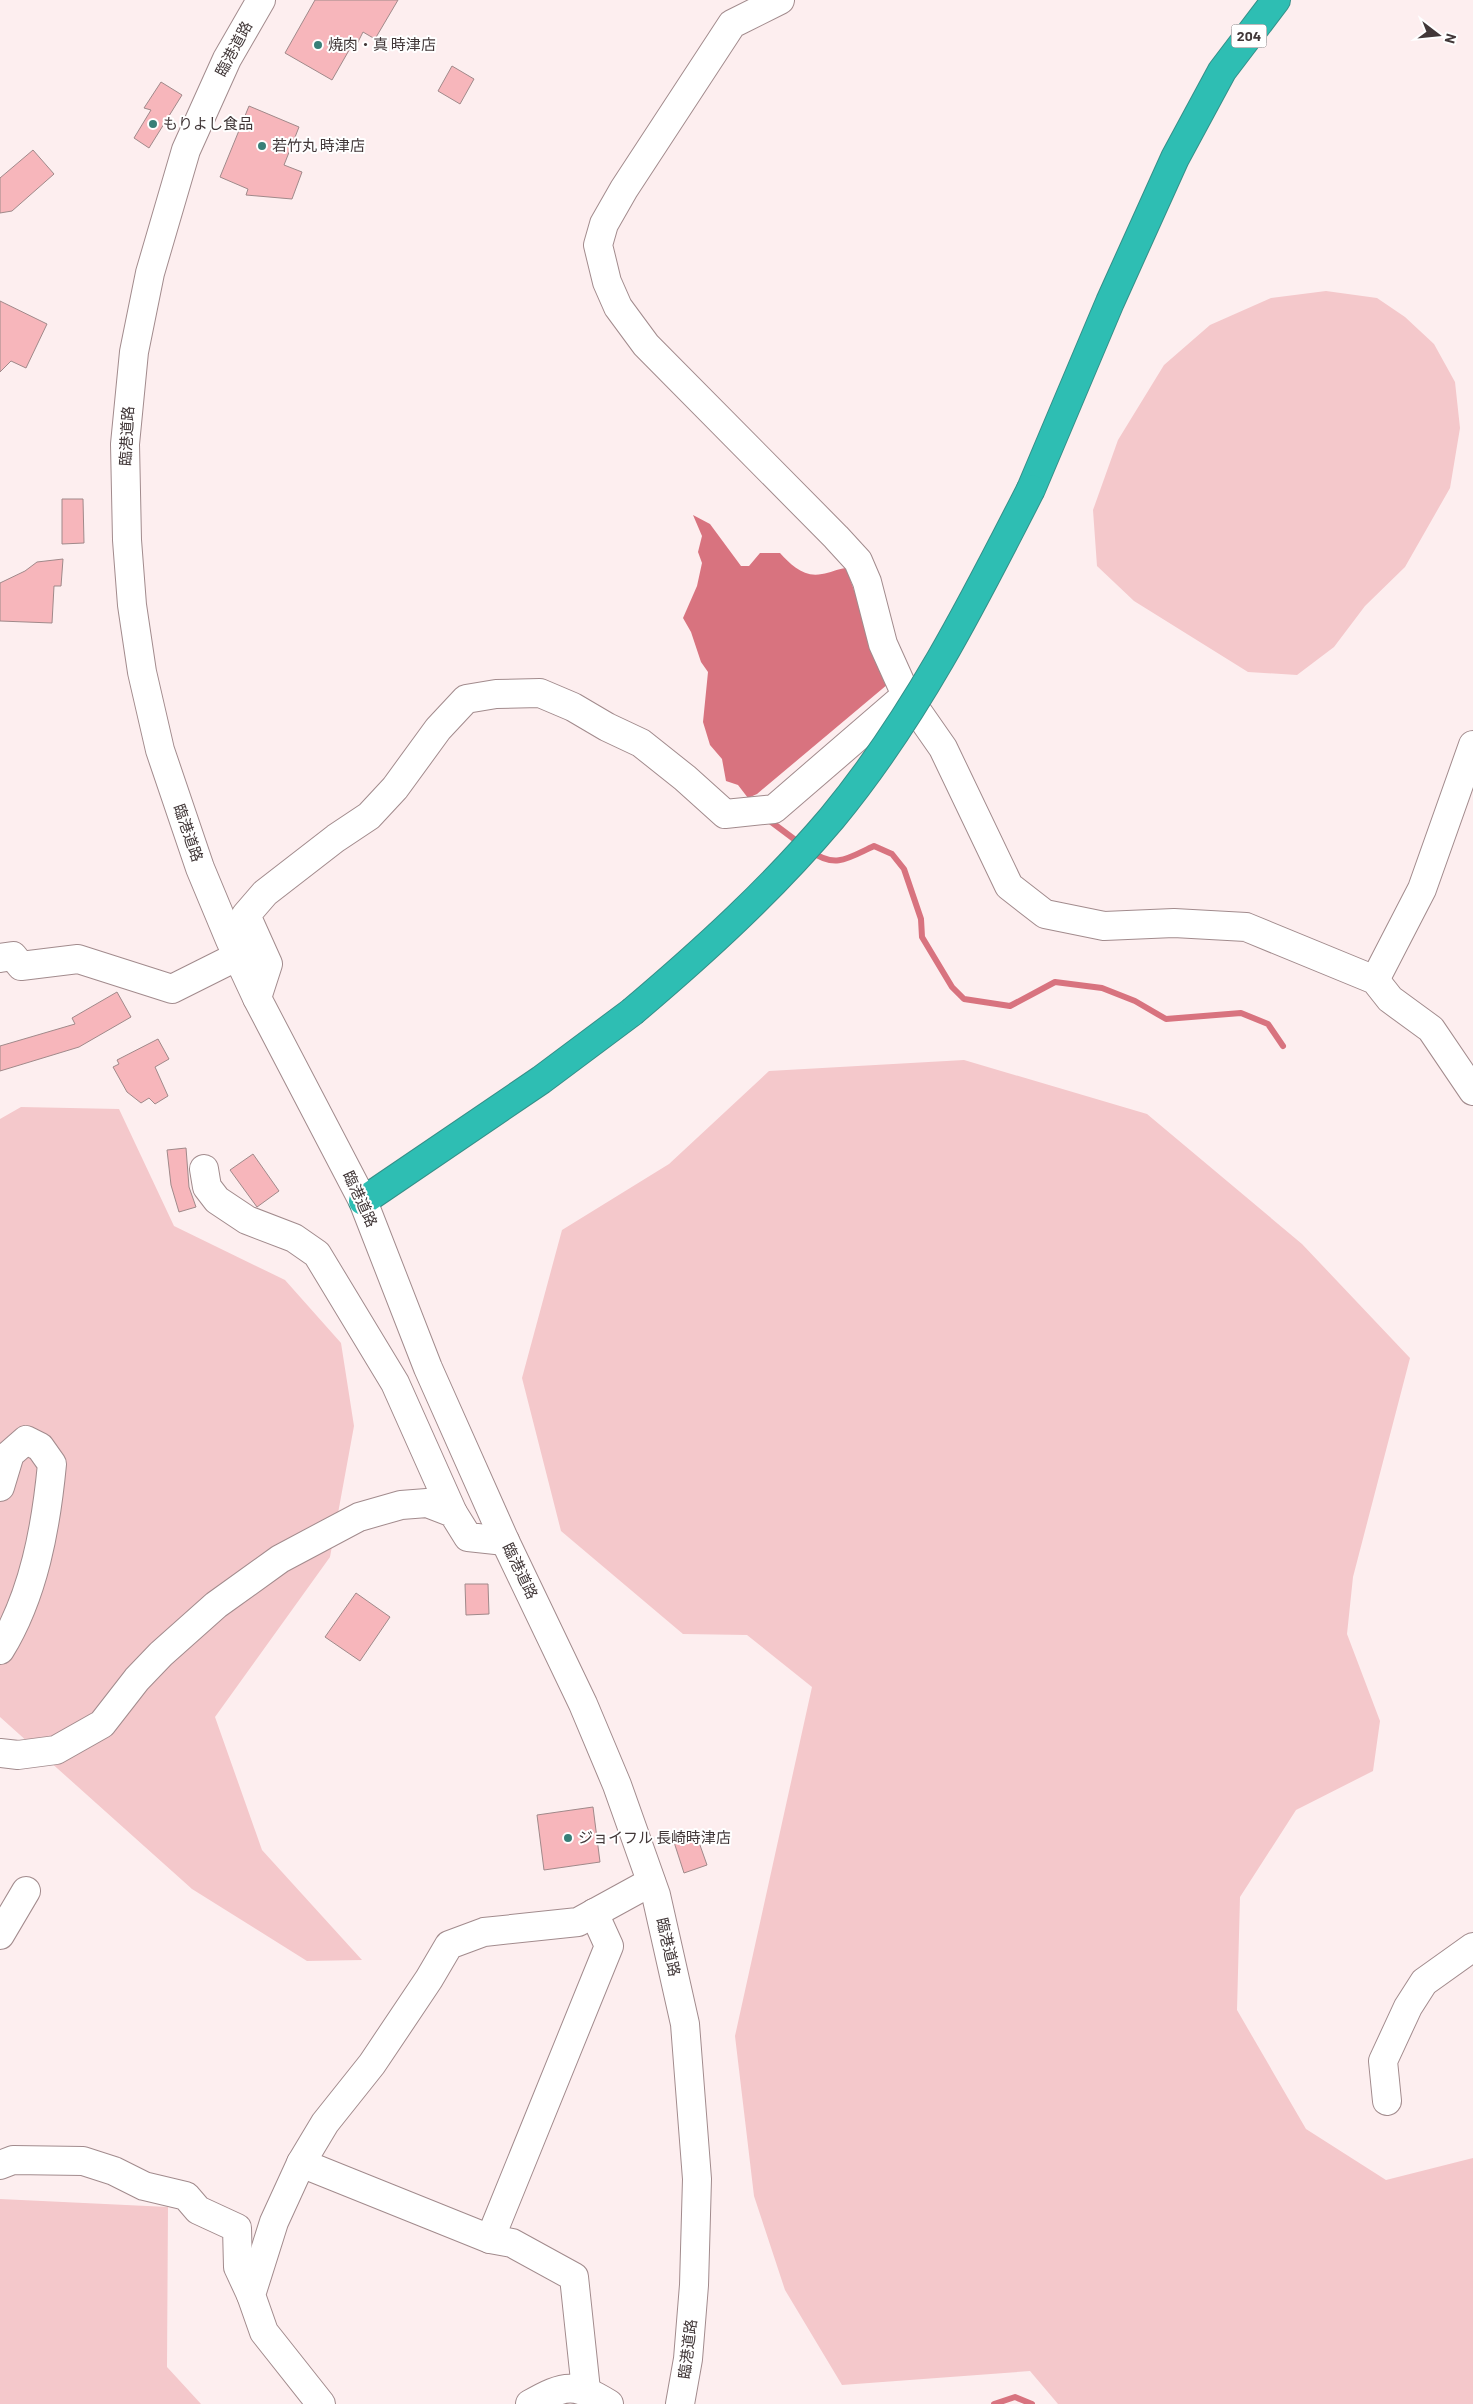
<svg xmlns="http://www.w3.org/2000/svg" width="1473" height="2404" viewBox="0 0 1473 2404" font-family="Barlow,'Noto Sans JP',sans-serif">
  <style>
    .green { fill: #f4c8cb }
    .water { fill: #d8737f }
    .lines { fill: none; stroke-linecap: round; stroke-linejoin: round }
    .stream { stroke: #d8737f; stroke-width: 6 }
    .building { fill: #f7b6bb; stroke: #a0898a }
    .minor-casing { stroke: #a28b8d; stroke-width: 30 }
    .highway-casing { stroke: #358f88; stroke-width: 30 }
    .minor { stroke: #fff; stroke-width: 28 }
    .highway { stroke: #2ebeb3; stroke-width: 28 }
    .highway-bridge-casing { stroke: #358f88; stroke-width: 30; stroke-linecap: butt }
    .highway-bridge { stroke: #2ebeb3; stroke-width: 28 }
    .poi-dot { fill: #387f78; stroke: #fff; stroke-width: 2 }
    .labels { text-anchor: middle; stroke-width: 4; stroke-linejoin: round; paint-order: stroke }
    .shield { fill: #fff; stroke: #7a7374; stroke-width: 1 }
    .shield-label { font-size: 14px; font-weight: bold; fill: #413738 }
    .poi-label { font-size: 15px; fill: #413738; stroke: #fff; text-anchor: start }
    .street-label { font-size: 15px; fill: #413738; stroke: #fff }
  </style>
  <rect width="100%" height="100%" fill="#fdeeef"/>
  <!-- green -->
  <g class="green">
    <polygon points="1326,291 1377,298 1405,317 1434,344 1455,382 1460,428 1450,488 1405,567 1365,606 1334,647 1297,675 1248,672 1134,601 1097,566 1093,510 1118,440 1164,365 1210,325 1271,298"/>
    <polygon points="964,1060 1147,1114 1302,1244 1410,1358 1353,1577 1347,1634 1380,1721 1373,1771 1296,1810 1240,1897 1237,2010 1306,2129 1386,2180 1473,2158 1473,2404 1058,2404 1030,2371 842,2385 785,2290 754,2196 735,2036 812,1687 747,1635 683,1634 561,1531 522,1378 562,1230 669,1164 769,1071"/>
    <polygon points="21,1107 119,1109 174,1226 285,1280 341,1343 354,1426 330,1557 215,1717 262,1850 362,1960 307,1961 192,1889 0,1717 0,1119"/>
    <polygon points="0,2199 168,2207 167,2367 201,2404 0,2404"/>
  </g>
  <!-- water -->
  <path class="water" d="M 693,515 L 710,524 L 741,566 L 749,566 L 760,553 L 780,553 C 791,565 804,578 822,574 C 830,573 837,569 846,568 L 888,684 L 757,794 L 748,798 L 738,785 L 726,781 L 722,759 L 710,745 L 703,722 L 708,672 L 701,662 L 691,632 L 683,618 L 697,586 L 702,563 L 698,552 L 702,536 Z"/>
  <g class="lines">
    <!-- stream -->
    <g class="stream">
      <polyline points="766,818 802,845"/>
      <path d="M 812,852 C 836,869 850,857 874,846 L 892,854 L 904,869 L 921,919 L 922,937 L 952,987 L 964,999 L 1010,1006 L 1055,982 L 1102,988 L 1135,1001 L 1166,1019 L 1241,1013 L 1268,1024 L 1283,1046"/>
      <polyline points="994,2404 1015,2397 1032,2404"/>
    </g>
  </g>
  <!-- building -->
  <g class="building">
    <polygon points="315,0 398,0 375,39 363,32 356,46 352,45 332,80 285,53"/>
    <polygon points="452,66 474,79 460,104 438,91"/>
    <polygon points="161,82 182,95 149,148 134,138 151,110 144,108"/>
    <polygon points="249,106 299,127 284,165 302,172 292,199 246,195 248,189 220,177"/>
    <polygon points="33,150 54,174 12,211 0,213 0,178"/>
    <polygon points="0,301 47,324 26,368 11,361 0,372"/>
    <polygon points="62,499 83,499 84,543 62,544"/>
    <polygon points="63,559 61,586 54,586 52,623 0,621 0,583 25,571 37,562"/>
    <polygon points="117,992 131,1017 79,1047 0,1071 0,1046 75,1024 72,1018"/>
    <polygon points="158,1039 169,1059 155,1067 168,1096 155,1104 149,1098 141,1103 127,1092 113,1067 119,1064 117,1060"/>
    <polygon points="186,1148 189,1187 196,1207 179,1212 171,1185 167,1150"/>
    <polygon points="253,1154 279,1191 257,1207 230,1170"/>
    <polygon points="465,1584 488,1584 489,1614 466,1615"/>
    <polygon points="356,1593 390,1617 360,1661 325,1637"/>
    <polygon points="593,1807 600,1862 544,1870 537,1815"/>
    <polygon points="695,1831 707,1865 684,1873 673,1839"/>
  </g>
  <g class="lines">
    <!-- minor casing -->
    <g class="minor-casing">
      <g id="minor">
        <polyline points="261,0 227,59 186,150 150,273 134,352 125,444 127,540 132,605 142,672 160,750 200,868 230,940 257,998 363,1201 428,1368 505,1541 583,1704 617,1785 656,1895 685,2024 697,2179 694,2285 688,2359 680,2404"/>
        <polyline points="780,0 732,24 624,189 604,224 598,245 607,282 618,307 646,345 836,537 858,561 867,582 883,644 906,695 943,748 1009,886 1045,914 1104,926 1174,923 1246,927 1375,980 1390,999 1431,1029 1473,1091"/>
        <polyline points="0,958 13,956 21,966 78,959 172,989 238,956"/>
        <polyline points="1375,980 1422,889 1473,745"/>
        <polyline points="257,998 268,964 246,915 265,893 336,838 369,816 395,788 438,729 466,699 496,694 540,693 573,707 607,727 641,743 685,778 725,814 774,809 906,695"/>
        <polyline points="204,1169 207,1187 217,1200 247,1220 294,1238 317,1254 395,1383 453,1513"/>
        <path d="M 0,1487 L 10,1454 L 26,1440 L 40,1447 L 52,1464 C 46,1527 34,1595 0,1650"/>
        <polyline points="0,1753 18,1755 56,1750 102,1724 137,1679 161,1654 216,1605 280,1559 359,1517 401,1505 427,1503 453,1513 468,1537 505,1541"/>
        <polyline points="0,1935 26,1891"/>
        <polyline points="1387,2101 1383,2061 1408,2007 1424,1982 1473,1947"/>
        <polyline points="301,2163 490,2239 512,2243 574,2277 586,2390"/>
        <polyline points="0,2165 13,2160 83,2161 114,2171 144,2186 186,2196 198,2210 237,2228 238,2267 251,2295"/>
        <polyline points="490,2239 609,1946 594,1913"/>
        <polyline points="321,2404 264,2332 251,2295 274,2222 301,2163 325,2123 372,2064 429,1979 449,1945 484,1932 578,1922 651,1882"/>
        <path d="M 530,2404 C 565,2384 575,2383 609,2404"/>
      </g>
    </g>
    <!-- highway casing -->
    <g class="highway-casing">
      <g id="highway">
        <polyline points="1031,489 1110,302 1175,158 1222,71 1276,0"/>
        <polyline points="363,1201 541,1080 632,1012"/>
      </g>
    </g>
    <!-- minor -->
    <use href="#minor" class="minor"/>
    <!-- highway -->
    <use href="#highway" class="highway"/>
    <!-- highway-bridge casing -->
    <g class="highway-bridge-casing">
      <path id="highway-bridge" d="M 632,1012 C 704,951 771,890 832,818 C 914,719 973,603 1031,489"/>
    </g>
    <!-- highway-bridge -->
    <use href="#highway-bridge" class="highway-bridge"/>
  </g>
  <!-- markers -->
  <g class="poi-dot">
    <circle cx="318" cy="45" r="5"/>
    <circle cx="153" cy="124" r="5"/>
    <circle cx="262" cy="146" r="5"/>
    <circle cx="568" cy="1838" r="5"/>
  </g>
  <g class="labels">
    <!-- shield labels -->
    <rect class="shield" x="1231.5" y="24.5" width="35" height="23" rx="4"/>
    <g class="shield-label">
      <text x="1249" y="41">204</text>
    </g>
    <!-- poi labels -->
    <g class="poi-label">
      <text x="328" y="50">焼肉・真 時津店</text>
      <text x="163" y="129">もりよし食品</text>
      <text x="272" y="151">若竹丸 時津店</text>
      <text x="578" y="1843">ジョイフル 長崎時津店</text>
    </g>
    <!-- street labels -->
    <g class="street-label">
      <text transform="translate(234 49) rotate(-62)" y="5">臨港道路</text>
      <text transform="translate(127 436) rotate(-87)" y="5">臨港道路</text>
      <text transform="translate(188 833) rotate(71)" y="5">臨港道路</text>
      <text transform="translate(360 1199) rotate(65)" y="5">臨港道路</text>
      <text transform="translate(520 1571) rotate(64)" y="5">臨港道路</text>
      <text transform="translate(668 1947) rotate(77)" y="5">臨港道路</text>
      <text transform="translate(688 2349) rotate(-83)" y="5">臨港道路</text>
    </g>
  </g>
  <!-- north arrow -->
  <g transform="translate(1438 35) rotate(106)" stroke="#ffffff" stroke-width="4" paint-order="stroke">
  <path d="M0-4L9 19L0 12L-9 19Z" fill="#413738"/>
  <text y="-8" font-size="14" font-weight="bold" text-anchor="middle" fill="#413738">N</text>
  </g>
</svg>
